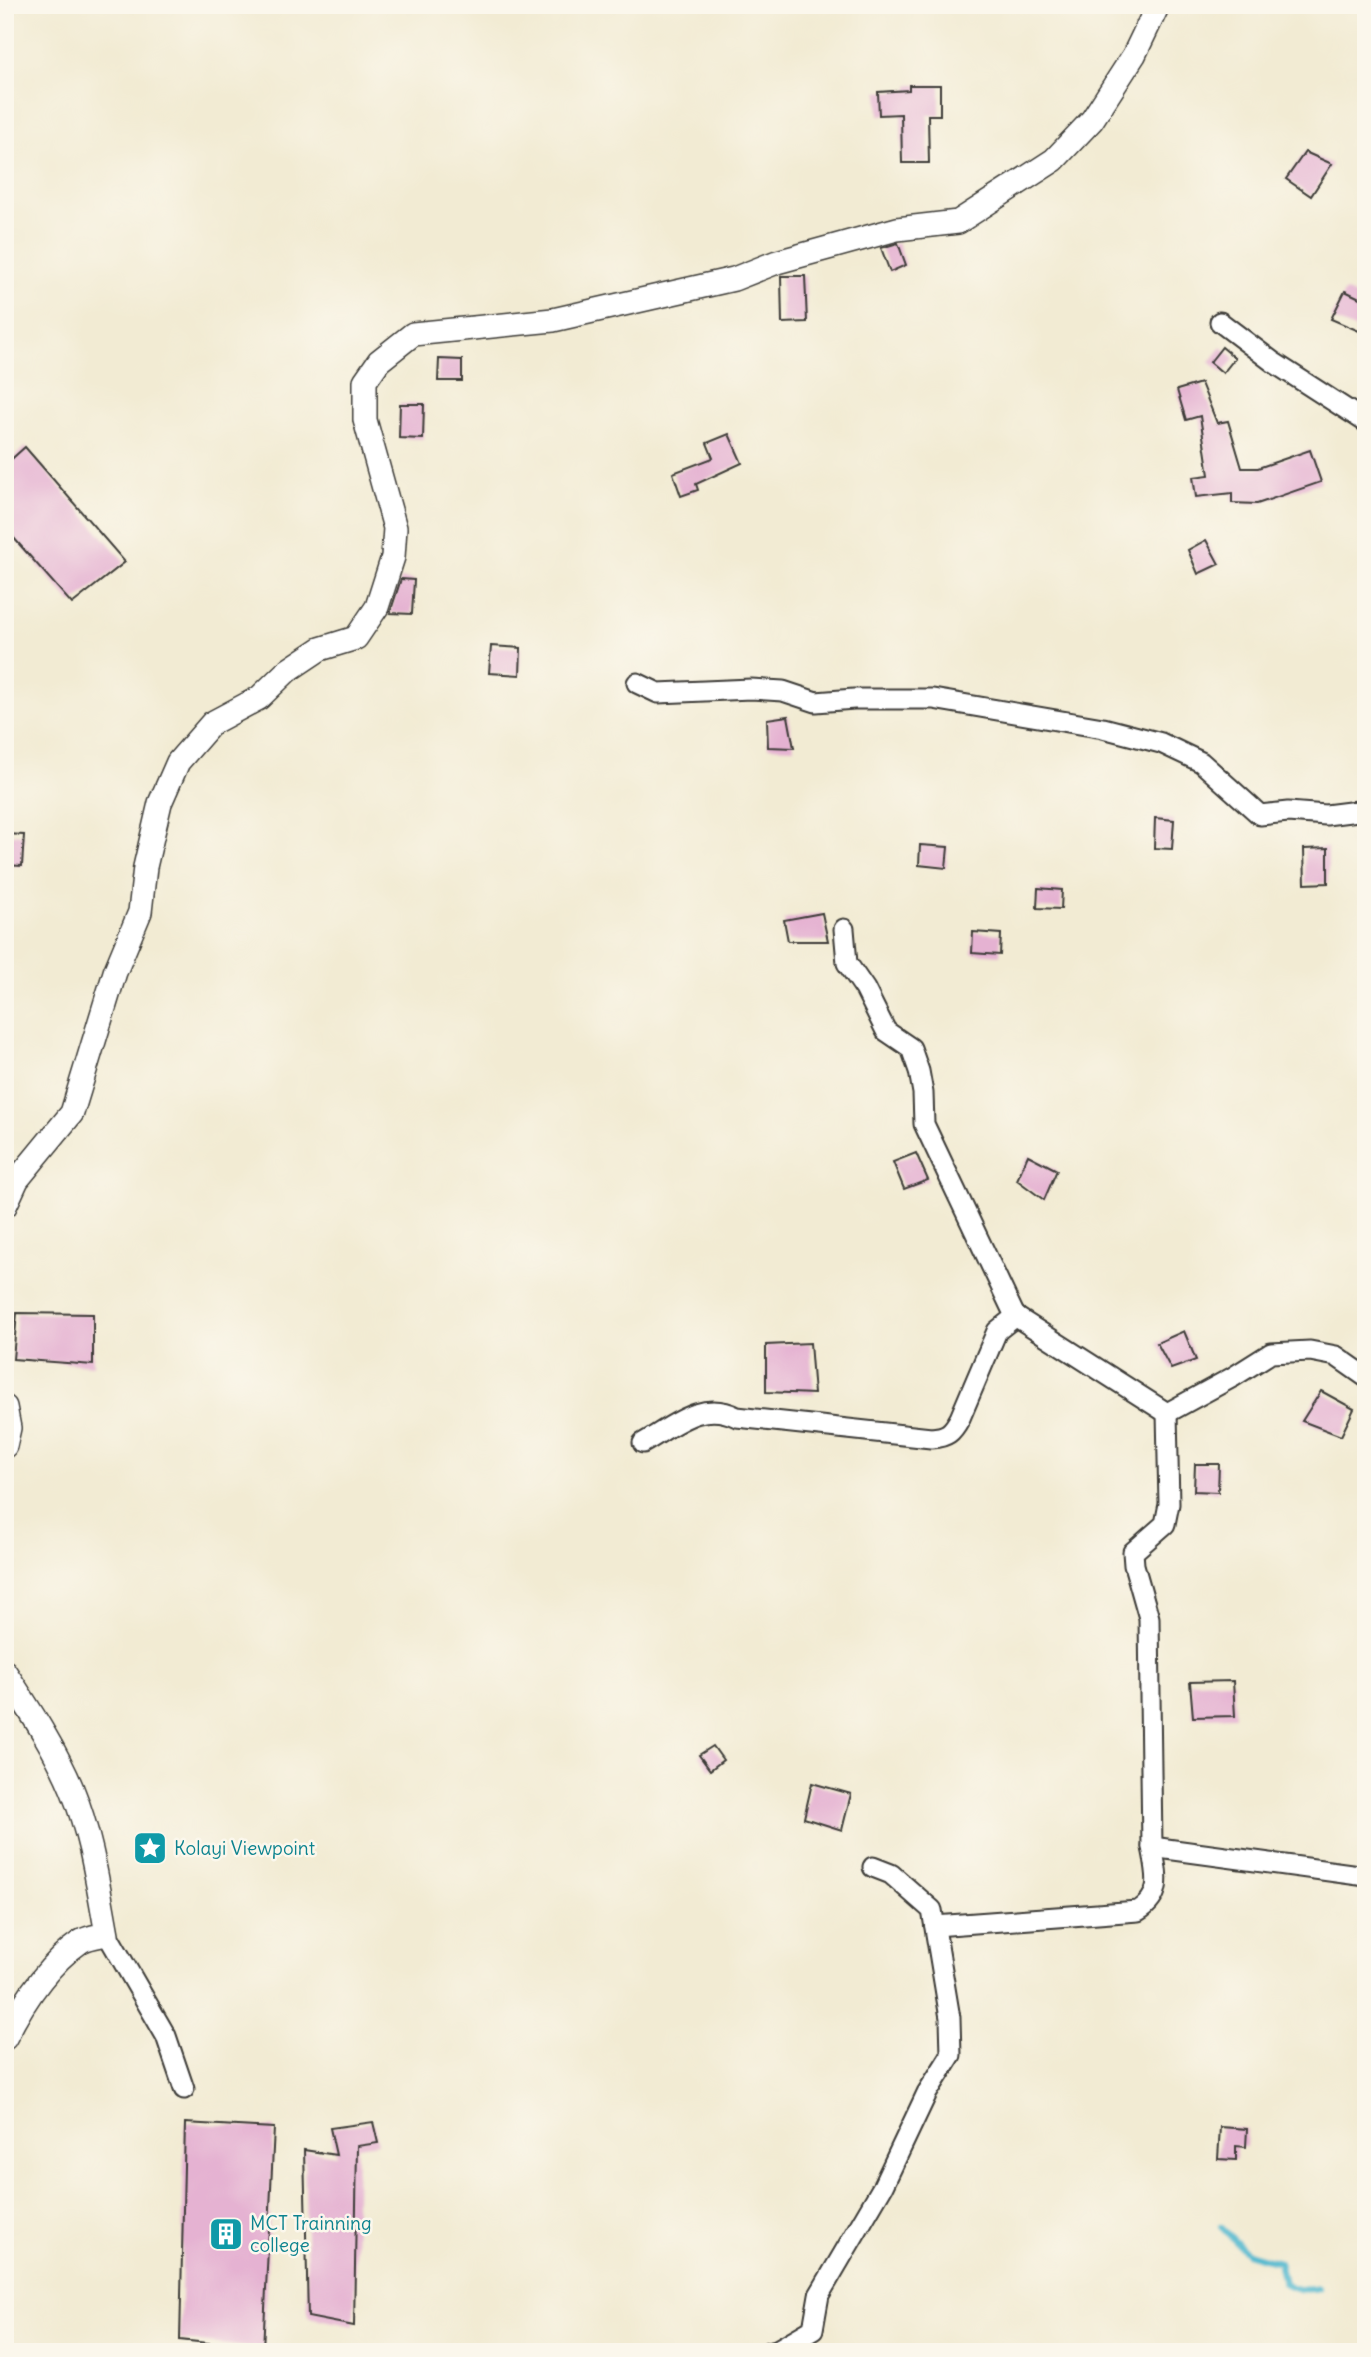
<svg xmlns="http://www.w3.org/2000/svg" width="1371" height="2357" viewBox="0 0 1371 2357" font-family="Delius,sans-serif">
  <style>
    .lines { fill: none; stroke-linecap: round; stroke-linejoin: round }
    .stream { stroke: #52b9cf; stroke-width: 6 }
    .building { fill: #e5b2d2 }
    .minor-casing { stroke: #3c3b37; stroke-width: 23 }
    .tertiary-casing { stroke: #3c3b37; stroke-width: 26 }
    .minor { stroke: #fff; stroke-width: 19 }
    .tertiary { stroke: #fff; stroke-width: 23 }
    .labels { text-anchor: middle; stroke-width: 5; stroke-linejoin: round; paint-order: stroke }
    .culture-label { font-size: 19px; fill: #0d838f; stroke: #fbf7ec; text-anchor: start }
  </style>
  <rect width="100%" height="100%" fill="#fbf7ec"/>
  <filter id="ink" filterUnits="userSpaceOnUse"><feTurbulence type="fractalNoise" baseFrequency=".0143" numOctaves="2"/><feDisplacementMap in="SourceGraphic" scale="14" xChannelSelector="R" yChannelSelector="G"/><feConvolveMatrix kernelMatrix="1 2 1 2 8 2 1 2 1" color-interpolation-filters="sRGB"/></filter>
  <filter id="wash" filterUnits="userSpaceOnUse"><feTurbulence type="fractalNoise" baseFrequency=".00686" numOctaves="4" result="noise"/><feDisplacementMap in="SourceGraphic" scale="28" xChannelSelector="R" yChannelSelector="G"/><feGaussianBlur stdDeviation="1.57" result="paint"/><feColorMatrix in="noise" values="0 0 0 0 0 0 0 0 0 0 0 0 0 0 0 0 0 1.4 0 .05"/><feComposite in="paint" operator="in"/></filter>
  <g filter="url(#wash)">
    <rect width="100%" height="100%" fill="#f2ebd3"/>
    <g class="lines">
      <!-- stream -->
      <path class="stream" d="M 1221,2227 L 1247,2253 L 1279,2262 L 1284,2283 C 1296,2290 1305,2291 1318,2288"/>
    </g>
    <g id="blocks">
      <!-- building -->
      <g class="building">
        <polygon points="909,85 940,85 940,115 928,115 929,163 902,163 901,114 879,115 878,92 909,90"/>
        <polygon points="1305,152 1332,164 1311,196 1286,179"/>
        <polygon points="898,243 906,265 890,272 881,248"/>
        <polygon points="781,276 805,276 807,322 782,323"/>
        <polygon points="1345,291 1366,301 1366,334 1331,319"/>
        <polygon points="1222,347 1235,358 1223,373 1210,362"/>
        <polygon points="439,359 462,360 462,381 438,381"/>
        <polygon points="1201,383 1217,423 1228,421 1242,468 1258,468 1310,450 1321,482 1257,504 1232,503 1232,493 1196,497 1193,477 1209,475 1200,416 1186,420 1177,390"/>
        <polygon points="400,404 424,404 423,439 399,438"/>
        <polygon points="729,434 742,463 696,484 698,490 681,496 673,473 713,458 707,443"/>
        <polygon points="25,447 125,562 72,604 5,528 5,465"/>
        <polygon points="1206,540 1219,564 1198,574 1188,550"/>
        <polygon points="401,579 414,580 412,614 390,613"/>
        <polygon points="491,646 521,648 520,675 489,673"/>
        <polygon points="788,716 794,748 768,747 767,719"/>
        <polygon points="1155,818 1174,820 1172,849 1154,848"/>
        <polygon points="5,834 24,835 22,866 5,865"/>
        <polygon points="920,845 948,847 946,868 919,865"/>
        <polygon points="1328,848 1328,883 1305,884 1304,849"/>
        <polygon points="1038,888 1062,890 1061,909 1037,908"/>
        <polygon points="822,913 828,941 788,941 784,920"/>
        <polygon points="973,932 1001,934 1000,955 972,953"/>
        <polygon points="916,1153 928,1180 904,1189 893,1162"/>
        <polygon points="1028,1155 1057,1170 1044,1200 1017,1180"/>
        <polygon points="17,1313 93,1314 93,1365 13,1359"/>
        <polygon points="1184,1331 1196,1360 1171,1369 1157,1343"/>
        <polygon points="810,1343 814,1394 766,1392 766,1345"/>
        <polygon points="1321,1391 1354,1409 1341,1436 1302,1421"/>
        <polygon points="1195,1464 1219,1464 1218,1492 1194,1491"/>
        <polygon points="1233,1681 1235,1716 1193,1717 1190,1682"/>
        <polygon points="713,1746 723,1760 710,1770 699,1755"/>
        <polygon points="812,1783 851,1794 842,1830 804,1818"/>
        <polygon points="373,2122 378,2143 357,2146 354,2326 308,2317 304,2150 336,2155 330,2128"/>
        <polygon points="185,2123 274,2128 263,2349 180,2340"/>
        <polygon points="1220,2127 1247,2129 1246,2147 1236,2146 1236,2160 1218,2159"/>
      </g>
    </g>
  </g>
  <g filter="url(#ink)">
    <use href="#blocks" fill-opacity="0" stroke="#3c3b37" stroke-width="2"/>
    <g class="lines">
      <!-- minor casing -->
      <g class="minor-casing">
        <g id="minor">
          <polyline points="1220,322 1273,362 1366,422"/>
          <polyline points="637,683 658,693 751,689 783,691 816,702 854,699 933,699 1103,728 1161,743 1201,762 1260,815 1288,812 1326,815 1366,810"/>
          <polyline points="844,929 847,963 865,989 886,1031 911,1048 919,1071 923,1093 924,1124 1015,1316 1167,1413 1233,1377 1271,1353 1310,1351 1336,1356 1366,1377"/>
          <path d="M 643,1443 C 673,1426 702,1399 737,1417 L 931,1438 C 947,1437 952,1433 960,1418 L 997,1331 L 1016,1316"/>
          <polyline points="1152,1847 1366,1876"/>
          <path d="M 935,1926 L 1138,1911 C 1164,1895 1157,1874 1152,1847 L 1149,1618 L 1134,1565 L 1133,1552 L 1165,1524 L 1169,1504 L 1167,1413"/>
          <polyline points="107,1934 166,2036 184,2089"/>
          <polyline points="769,2352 777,2350 813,2329 819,2295 883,2186 927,2093 951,2055 950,2018 932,1910 891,1874 873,1867"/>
        </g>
      </g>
      <!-- tertiary casing -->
      <g class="tertiary-casing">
        <g id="tertiary">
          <polyline points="5,1206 17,1180 72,1113 115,972 140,912 145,867 160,803 178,762 212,723 259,698 287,671 320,649 356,638 377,607 393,557 395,528 365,420 365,381 379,361 413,334 553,320 734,279 777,262 897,229 958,222 1054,160 1092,120 1134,55 1158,5"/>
          <polyline points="5,1407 9,1428 5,1446"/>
          <path d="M 5,1672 C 29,1709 55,1748 72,1789 C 91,1835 98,1885 107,1934 C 98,1936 87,1937 80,1942 C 47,1965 23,2002 5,2038"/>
        </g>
      </g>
      <!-- minor -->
      <use href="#minor" class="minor"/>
      <!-- tertiary -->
      <use href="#tertiary" class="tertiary"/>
    </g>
  </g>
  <!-- icons -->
  <defs>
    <g id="sight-square" transform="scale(1.75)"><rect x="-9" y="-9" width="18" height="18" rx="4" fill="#0f9aa8" stroke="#fbf7ec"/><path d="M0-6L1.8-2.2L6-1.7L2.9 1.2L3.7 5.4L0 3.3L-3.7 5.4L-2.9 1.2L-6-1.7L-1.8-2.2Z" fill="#fff"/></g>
    <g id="building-square" transform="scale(1.75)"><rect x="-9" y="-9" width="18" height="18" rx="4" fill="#0f9aa8" stroke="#fbf7ec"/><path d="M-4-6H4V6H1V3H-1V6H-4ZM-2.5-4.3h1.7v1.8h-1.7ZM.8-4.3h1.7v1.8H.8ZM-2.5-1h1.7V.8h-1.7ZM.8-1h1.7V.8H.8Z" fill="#fff"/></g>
  </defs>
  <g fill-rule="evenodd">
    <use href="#sight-square" x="150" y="1848"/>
    <use href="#building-square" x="226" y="2234"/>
  </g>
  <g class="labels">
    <!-- culture labels -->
    <g class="culture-label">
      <text x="174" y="1855">Kolayi Viewpoint</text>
      <text x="250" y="2230">MCT Trainning<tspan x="250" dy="22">college</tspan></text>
    </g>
  </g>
  <!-- margin -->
  <rect width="1371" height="2357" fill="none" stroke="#fbf7ec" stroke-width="28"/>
</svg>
